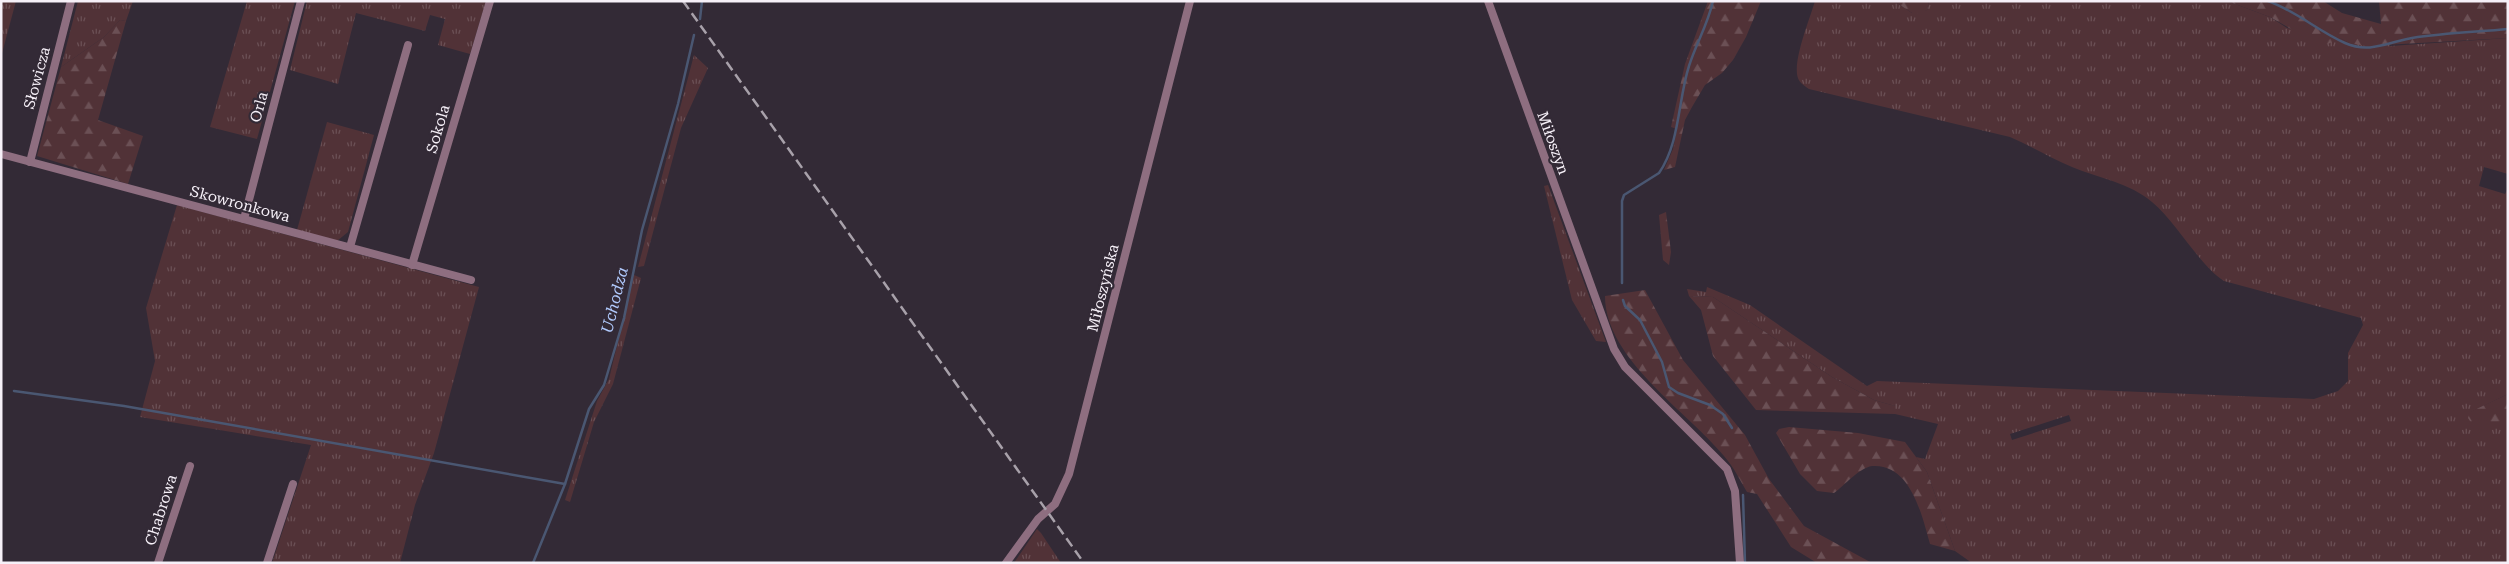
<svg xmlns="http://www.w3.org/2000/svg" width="2509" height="564" viewBox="0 0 2509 564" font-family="'Roboto Serif',serif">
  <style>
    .grass { fill: url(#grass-tufts); fill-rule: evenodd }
    .forest { fill: url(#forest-firs) }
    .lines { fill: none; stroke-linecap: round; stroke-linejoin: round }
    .stream { stroke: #4a5772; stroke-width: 2.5 }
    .street { stroke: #8e6e80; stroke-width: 8 }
    .rail { stroke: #a8a1aa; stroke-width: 2.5; stroke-dasharray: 10 5; stroke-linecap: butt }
    .labels { text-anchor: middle; stroke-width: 4.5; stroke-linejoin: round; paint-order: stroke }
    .street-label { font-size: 15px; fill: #f6f0f8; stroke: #332a36 }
    .water-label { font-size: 16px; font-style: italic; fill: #b0c9fc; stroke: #332a36 }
  </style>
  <defs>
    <pattern id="grass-tufts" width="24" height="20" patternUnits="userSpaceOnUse" patternTransform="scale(1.25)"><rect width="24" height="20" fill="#513237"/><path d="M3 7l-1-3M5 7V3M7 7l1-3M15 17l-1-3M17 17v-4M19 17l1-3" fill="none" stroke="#6b5055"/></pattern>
    <pattern id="forest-firs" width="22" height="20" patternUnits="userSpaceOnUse" patternTransform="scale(1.25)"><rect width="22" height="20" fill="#513237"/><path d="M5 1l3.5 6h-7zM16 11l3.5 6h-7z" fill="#6b5055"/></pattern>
  </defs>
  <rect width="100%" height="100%" fill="#332a36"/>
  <!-- grass -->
  <g class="grass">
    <polygon points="1,1 16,1 1,57"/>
    <polygon points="78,1 133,1 126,21 120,20 104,37 61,67"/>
    <polygon points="247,1 295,1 257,139 210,127"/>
    <polygon points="307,1 486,1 470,54 438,45 445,19 430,15 425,31 356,13 338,84 290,70"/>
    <path d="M 1815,1 L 1894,1 L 1912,13 L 1927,10 L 1929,1 L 2227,1 L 2270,17 L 2287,28 L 2340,38 L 2349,43 L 2389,44 L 2390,46 L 2508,38 L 2508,174 L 2484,167 L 2479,186 L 2505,194 L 2508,188 L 2508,394 L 2471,412 L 2508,421 L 2508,563 L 1972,563 L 1955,551 L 1927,472 L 1916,457 L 1925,459 L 1938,424 L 1895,414 L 1895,406 L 1874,400 L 1832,377 L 1713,297 L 1689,296 L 1687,289 L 1706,292 L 1707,287 L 1750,305 L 1867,386 L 1877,381 L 2314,399 L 2338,391 L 2348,381 L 2348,353 L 2363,325 L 2361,318 L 2224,281 C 2199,265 2178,224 2152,202 C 2130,183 2099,178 2072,167 C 2051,158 2031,146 2010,137 L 1809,89 C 1803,85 1798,82 1797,74 C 1795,55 1809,21 1815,1 ZM 2069,415 L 2071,421 L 2012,440 L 2010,434 Z"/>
    <polygon points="694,55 708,68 681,128 644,266 638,267"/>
    <polygon points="327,122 374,135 348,232 337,241 297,230"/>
    <polygon points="1548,185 1606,342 1596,341 1572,300 1544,186"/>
    <polygon points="177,205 479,287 434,453 415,505 400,563 272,563 311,445 140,417 155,361 146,308"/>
    <polygon points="634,275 641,278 613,384 594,422 570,502 565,500 597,401 609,379"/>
    <polygon points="1037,529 1041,533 1061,563 1014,563"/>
  </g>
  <!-- forest -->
  <g class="forest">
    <polygon points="1708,1 1761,1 1746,37 1733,60 1722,73 1705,85 1692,107 1685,120 1675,167 1664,170 1673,149 1677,129 1671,127 1685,64"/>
    <polygon points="1894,1 1929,1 1927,10 1919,14 1912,13"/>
    <polygon points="2227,1 2323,1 2342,13 2381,24 2379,1 2508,1 2508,38 2366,46 2349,43 2340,38 2328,44 2303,36 2270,17"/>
    <polygon points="120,20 126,21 98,120 143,136 128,184 37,156 61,67 104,37"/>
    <polygon points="1666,212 1671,252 1669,265 1663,260 1659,215"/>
    <path d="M 1645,290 L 1683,360 L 1745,435 L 1769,479 L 1804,526 L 1872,563 L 1817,563 L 1791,547 L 1757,494 L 1747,492 C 1740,480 1733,466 1724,456 C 1688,412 1605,359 1605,296 Z"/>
    <polygon points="1689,296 1713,297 1832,377 1874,400 1895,406 1895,414 1756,410 1713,356 1701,310"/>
    <polygon points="2508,394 2508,421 2472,424 2468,418 2470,412"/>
    <path d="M 1789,427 L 1858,433 L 1905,442 L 1927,472 L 1955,551 L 1930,544 C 1922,516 1911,463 1872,466 C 1859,468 1845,485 1834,493 L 1817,491 L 1800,474 L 1776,433 L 1779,429 Z"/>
  </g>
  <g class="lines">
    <!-- stream -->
    <g class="stream">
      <path d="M 2268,1 C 2296,11 2318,31 2345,43 C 2370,54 2388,42 2412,38 C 2444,33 2476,32 2508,29"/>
      <polyline points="700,19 702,1"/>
      <path d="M 1622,283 L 1622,201 L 1624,195 L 1659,173 C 1680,143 1678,100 1689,66 C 1696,44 1708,24 1713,1"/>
      <polyline points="1623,300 1625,306 1640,320 1662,362 1669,387 1678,393 1710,405 1723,414 1732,428"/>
      <polyline points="14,391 124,406 565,484"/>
      <polyline points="1743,495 1745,563"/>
      <polyline points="533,563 565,484 589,409 604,385 624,318 642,230 678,104 694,35"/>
    </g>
    <!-- street -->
    <g class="street">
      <polyline points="1488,1 1614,349 1625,367 1727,469 1735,491 1740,563"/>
      <polyline points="1,154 471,280"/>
      <polyline points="30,162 71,1"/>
      <polyline points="244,219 301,1"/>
      <polyline points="350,247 408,45"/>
      <polyline points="412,265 490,1"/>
      <polyline points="158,563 190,466"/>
      <polyline points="267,563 293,484"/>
      <polyline points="1006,563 1038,519 1055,504 1069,474 1190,1"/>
    </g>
    <!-- rail -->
    <polyline class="rail" points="683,1 1084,563"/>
  </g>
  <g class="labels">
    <!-- street labels -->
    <g class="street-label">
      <text transform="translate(37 78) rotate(-75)" y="5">Słowicza</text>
      <text transform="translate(259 107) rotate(-75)" y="5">Orla</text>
      <text transform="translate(438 129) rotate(-74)" y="5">Sokola</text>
      <text transform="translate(1553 143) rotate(70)" y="5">Miłoszyn</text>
      <text transform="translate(240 204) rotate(15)" y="5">Skowronkowa</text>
      <text transform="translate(1103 288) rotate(-76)" y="5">Miłoszyńska</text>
      <text transform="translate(161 510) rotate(-72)" y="5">Chabrowa</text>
    </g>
    <!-- water labels -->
    <g class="water-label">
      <text transform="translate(614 300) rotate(-76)" y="6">Uchodza</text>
    </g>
  </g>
  <!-- border -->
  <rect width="2509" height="564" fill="none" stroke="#f6f0f8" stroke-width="5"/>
</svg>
